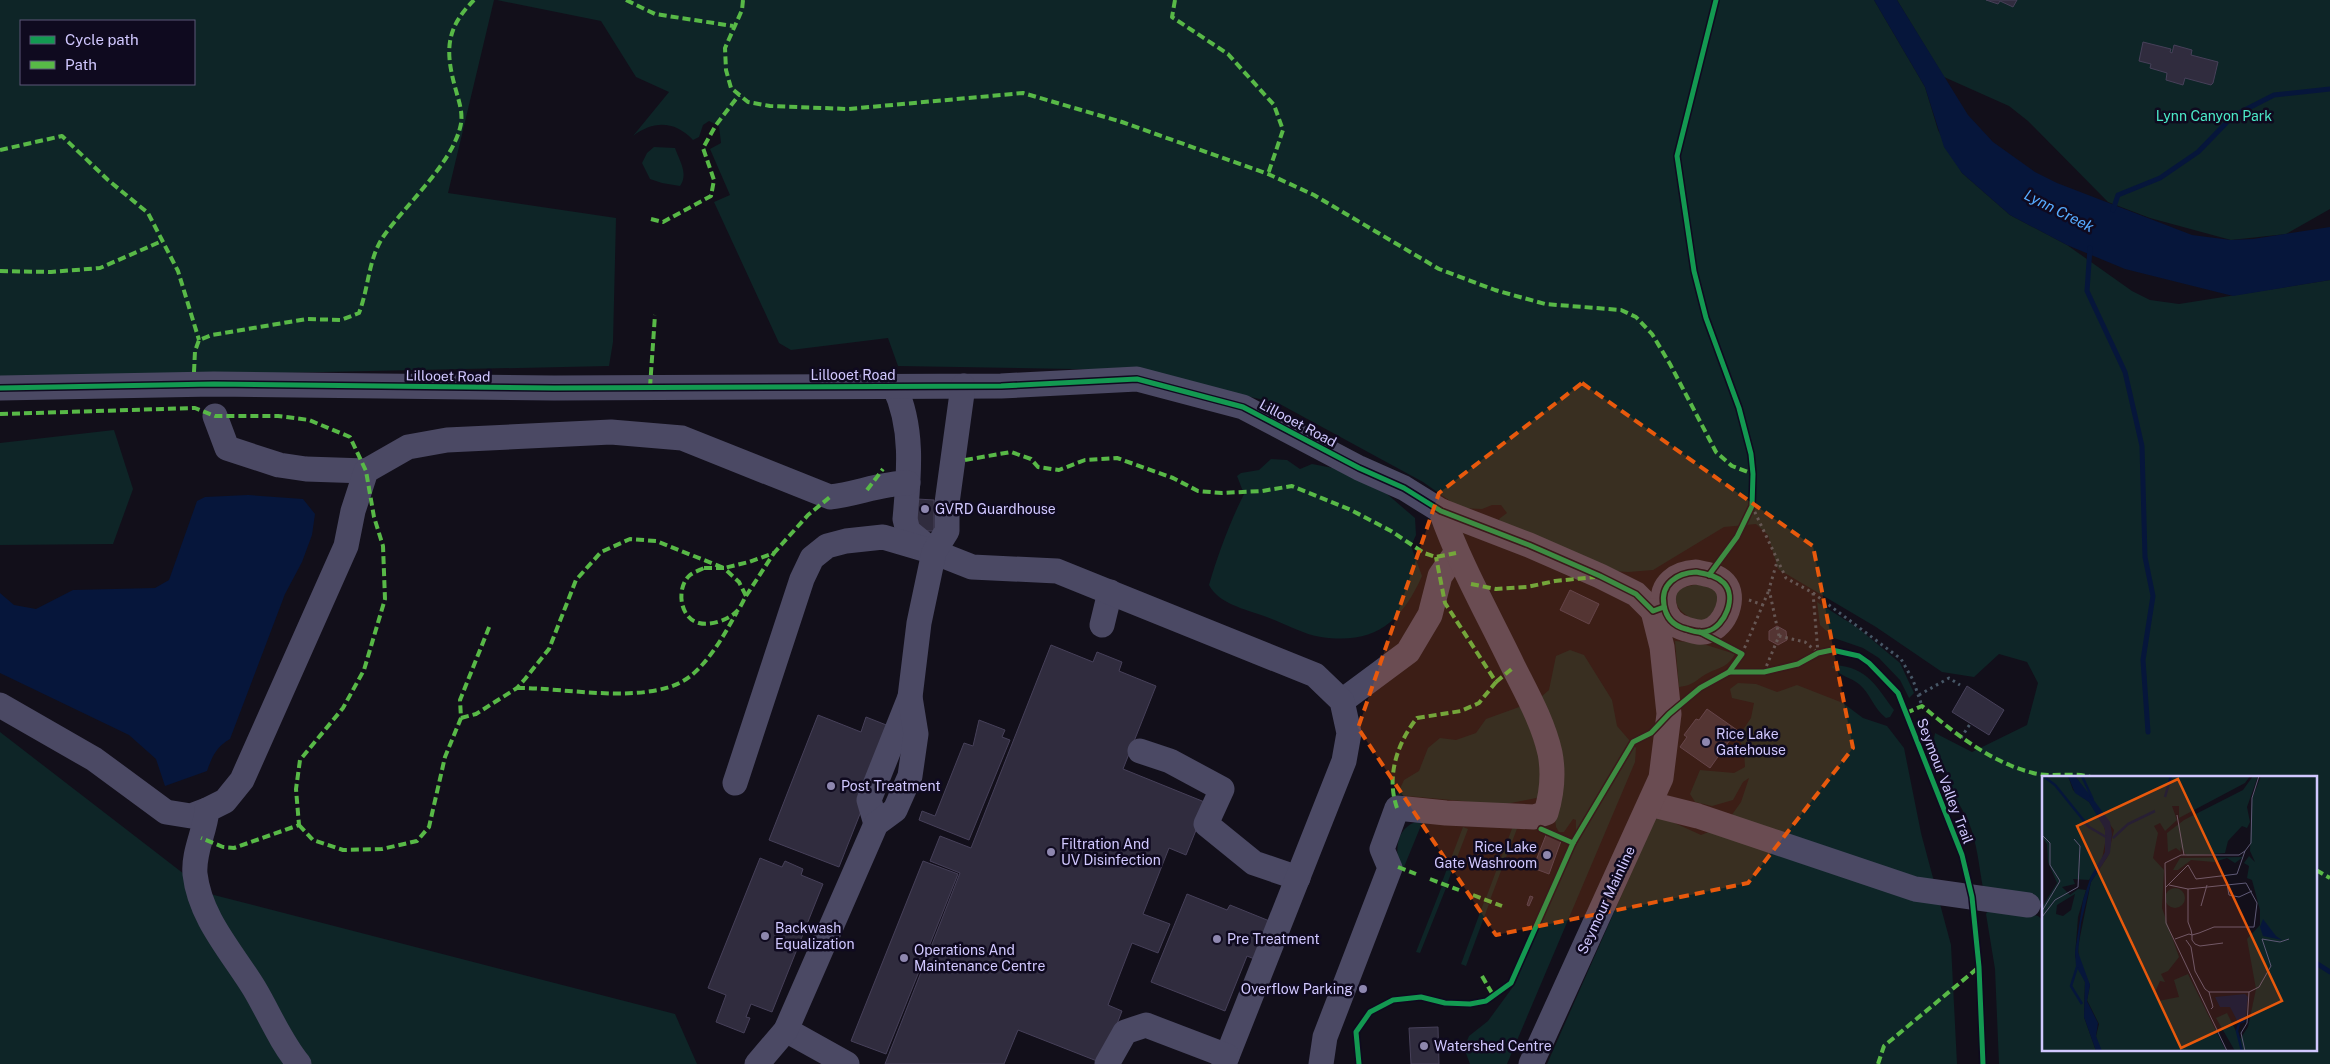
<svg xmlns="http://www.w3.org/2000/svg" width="2330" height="1064" viewBox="0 0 2330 1064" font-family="'Public Sans',sans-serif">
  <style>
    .green { fill: #0e2527; fill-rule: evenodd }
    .water { fill: #06163b }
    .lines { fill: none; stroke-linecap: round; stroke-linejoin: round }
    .stream { stroke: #06163b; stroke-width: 5 }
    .building { fill: #302c3e; stroke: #464059 }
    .path { stroke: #475767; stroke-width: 3; stroke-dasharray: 2.5 4; stroke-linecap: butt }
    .minor { stroke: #4b4964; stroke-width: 25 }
    .quiet { stroke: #58b947; stroke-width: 4; stroke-dasharray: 8 4; stroke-linecap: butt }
    .cycleway-casing { stroke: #0f0a1f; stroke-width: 8 }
    .cycleway { stroke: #139951; stroke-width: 5 }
    .marked { fill: #e8590c; fill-opacity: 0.2; stroke: #e8590c; stroke-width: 4; stroke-dasharray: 10 6; stroke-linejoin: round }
    .poi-dot { fill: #8e87af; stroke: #0f0a1f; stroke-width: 2 }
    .labels { text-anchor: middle; stroke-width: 5; stroke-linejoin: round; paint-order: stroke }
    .park-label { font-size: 14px; fill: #4be9c7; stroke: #0f0a1f }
    .street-label { font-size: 14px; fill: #d1c8ff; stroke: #0f0a1f }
    .poi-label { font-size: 14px; fill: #d1c8ff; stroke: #0f0a1f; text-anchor: start }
    .water-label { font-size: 15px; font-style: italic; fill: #56abff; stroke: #0f0a1f }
    .inset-river { fill: none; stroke: #06163b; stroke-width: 2.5 }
    .inset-road { fill: none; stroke: #5e5976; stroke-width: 1 }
    .view { fill: #e8590c; fill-opacity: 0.15; stroke: #e8590c; stroke-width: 2.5 }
    .inset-edge { fill: none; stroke: #d1c8ff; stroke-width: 2.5 }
  </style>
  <rect width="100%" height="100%" fill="#120f1a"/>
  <!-- green -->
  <g class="green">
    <path d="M 0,0 L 494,0 L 448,193 L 616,218 L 613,342 L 609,366 L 0,379 ZM 21,21 L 194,21 L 194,84 L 21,84 Z"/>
    <path d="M 497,0 L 1874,0 L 1925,87 L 1938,130 L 1962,173 L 2010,215 L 2067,245 L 2132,291 L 2150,300 L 2179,304 L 2330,280 L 2330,1064 L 1999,1064 L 1995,969 L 1986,914 L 1991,905 L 2038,916 L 2044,921 L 2044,1050 L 2316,1050 L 2316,778 L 2044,778 L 2044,903 L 1997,894 L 1983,888 C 1979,867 1977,842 1969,823 C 1958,798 1928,760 1935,733 L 1972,752 L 2027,725 L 2038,683 L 2027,662 L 1999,654 L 1974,677 L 1942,672 L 1876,627 L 1778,569 L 1768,535 L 1756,524 L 1724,527 L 1653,570 L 1628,572 L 1600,570 L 1504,528 L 1499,519 L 1507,513 L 1501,505 L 1492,505 L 1482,509 L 1460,508 L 1423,482 L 1278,403 L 1130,370 L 898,366 L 888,338 L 791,350 L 779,343 L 714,202 L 730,195 L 710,149 L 721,143 L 719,126 L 709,121 L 703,125 L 699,137 L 693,140 C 675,121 654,120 633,136 L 669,92 L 636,77 L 601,21 Z"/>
    <polygon points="1897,0 2330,0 2330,209 2286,234 2231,240 2150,218 2108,202 2028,121 2009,106 1944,77"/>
    <path d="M 654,147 L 675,148 C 679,160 689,174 680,186 L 662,183 L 650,179 L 642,163 L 647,153 Z"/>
    <polygon points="114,430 133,489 113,544 0,545 0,443"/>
    <path d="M 1271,459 L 1287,460 L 1300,469 L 1312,464 L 1333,468 L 1387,494 L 1415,518 L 1416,535 L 1411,546 L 1422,576 C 1401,623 1374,645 1321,637 C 1302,634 1282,622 1264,616 C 1245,609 1219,604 1209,585 C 1218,554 1230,522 1244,494 L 1237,476 L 1241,473 L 1259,470 Z"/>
    <path d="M 1698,584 L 1714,589 L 1718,594 L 1715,619 L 1697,622 C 1681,611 1674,610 1676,589 Z"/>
    <polygon points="1817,602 1858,628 1900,663 1914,693 1909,698 1900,680 1879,658 1863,648 1834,638 1820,625"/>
    <path d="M 1675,641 L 1700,643 L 1735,654 C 1728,666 1722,667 1710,672 C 1697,678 1696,685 1679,687 Z"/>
    <polygon points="1570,650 1584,655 1612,700 1617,726 1636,748 1635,762 1507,1064 1470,1064 1464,1048 1469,1036 1488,1021 1515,984 1536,931 1576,844 1576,820 1573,819 1564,832 1559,832 1556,827 1541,697 1549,690 1556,656"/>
    <path d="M 1835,665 C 1868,668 1875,685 1894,710 L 1890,717 L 1886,718 C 1874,709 1870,693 1859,684 C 1850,677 1842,677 1832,667 Z"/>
    <polygon points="1738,683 1756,684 1777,692 1797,685 1843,703 1863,718 1887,726 1904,748 1921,833 1951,945 1957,1064 1547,1064 1657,815 1701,835 1724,826 1741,802 1749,778 1743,782 1733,800 1712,806 1695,802 1690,794 1700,770 1734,773 1745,767 1744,750 1738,737 1751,718 1754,703 1732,698 1730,689"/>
    <polygon points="1522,706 1541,761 1541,797 1496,806 1462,801 1397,795 1404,780 1419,771 1428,748 1440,738 1456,740 1476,733 1486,719"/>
    <polygon points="0,732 210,894 675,1014 697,1064 0,1064"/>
    <path d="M 1418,821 L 1422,823 L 1404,867 L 1399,866 C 1395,846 1397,828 1418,821 Z"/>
    <polygon points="1513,826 1518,826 1490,900 1486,898"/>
    <polygon points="1463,827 1468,829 1447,884 1442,882"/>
    <polygon points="1442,886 1446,888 1420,953 1416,952"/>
    <polygon points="1484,902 1489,904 1466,966 1461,964"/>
  </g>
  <!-- water -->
  <g class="water">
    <polygon points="1874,0 1897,0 1968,115 1993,142 2035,172 2057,183 2192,235 2231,240 2253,239 2330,227 2330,280 2233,296 2125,269 2067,245 2010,215 1962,173 1944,147 1925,87"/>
    <path d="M 248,495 L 303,499 L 315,514 L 312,535 L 302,562 L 285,594 L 230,739 C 216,747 212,757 207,771 L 165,786 L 156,759 L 129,735 L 0,673 L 0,593 L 14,605 L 36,609 L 73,590 L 155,588 L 169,580 L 197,501 L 205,497 Z"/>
  </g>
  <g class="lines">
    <!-- stream -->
    <g class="stream">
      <polyline points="2113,210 2118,195 2160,178 2198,152 2233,116 2274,95 2330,89"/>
      <polyline points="2090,248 2087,291 2125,372 2142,446 2145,557 2153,596 2143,660 2148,732"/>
      <polyline points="2316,963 2330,972"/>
    </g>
  </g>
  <!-- building -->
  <g class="building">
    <polygon points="1986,0 2017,0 2013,7 2000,1 1998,4"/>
    <polygon points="2143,42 2171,49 2170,52 2172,53 2174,45 2192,50 2191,55 2218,62 2213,83 2211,85 2185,78 2183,85 2166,80 2167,73 2150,68 2151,64 2139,61"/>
    <polygon points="917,499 934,500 934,531 917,531"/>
    <polygon points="1570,590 1599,604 1589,624 1560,610"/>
    <polygon points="1777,626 1786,631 1787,640 1778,645 1769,640 1769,631"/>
    <polygon points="1051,645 1093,662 1097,652 1122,662 1119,671 1156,686 1123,769 1207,803 1186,855 1169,848 1143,914 1170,924 1158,953 1132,943 1108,1005 1122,1011 1102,1063 1018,1030 1004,1064 885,1064 960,873 930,861 940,836 971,848"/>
    <polygon points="1967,686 2004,710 1989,735 1952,712"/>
    <polygon points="1707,709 1737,730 1710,768 1680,747 1687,737 1684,735 1696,719 1699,720"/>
    <polygon points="818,715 861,732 866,717 894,728 839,867 769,840"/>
    <polygon points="979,720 1005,730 1002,737 1010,740 969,840 919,820 922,811 935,816 964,743 973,746"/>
    <polygon points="1546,835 1561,841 1549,874 1533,868"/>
    <polygon points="760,858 782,867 785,861 803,869 801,875 823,884 772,1012 751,1004 746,1017 750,1018 744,1033 716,1022 726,995 708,988"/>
    <polygon points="923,861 958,874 886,1054 851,1041"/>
    <polygon points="1187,894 1227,910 1230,905 1272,922 1257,960 1247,956 1225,1011 1151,982"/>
    <polygon points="1530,896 1533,897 1529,906 1527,905"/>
    <polygon points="1438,1027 1439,1064 1411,1064 1409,1028"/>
  </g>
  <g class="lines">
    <!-- path -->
    <g class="path">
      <polyline points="1752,506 1786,578 1813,593 1818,653"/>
      <polyline points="1813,593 1901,659 1913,680 1922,706"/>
      <polyline points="1749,600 1763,605"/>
      <polyline points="1779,636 1805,642 1818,653"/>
      <polyline points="1742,654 1769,590"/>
      <polyline points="1764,672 1779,636 1769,589 1777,562"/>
      <polyline points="1919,695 1949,678 1960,685"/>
      <polyline points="1961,738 1970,724"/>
    </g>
    <!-- minor -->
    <g class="minor">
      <path d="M 894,386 C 914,427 909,475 905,519 L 908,531 L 929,548"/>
      <polyline points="0,388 214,384 554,388 1001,386 1137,379 1243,407 1359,468 1404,488 1441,511 1529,545 1600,576 1636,594 1653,611"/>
      <polyline points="215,416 227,448 279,465 306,469 366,471"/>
      <path d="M 1696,572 C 1706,574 1716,575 1724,583 C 1737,597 1725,626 1708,631 C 1700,634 1693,631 1686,629 C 1674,626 1666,618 1664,605 C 1660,584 1677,573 1696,572 Z"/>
      <polyline points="1102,625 1110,592"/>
      <polyline points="1342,701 1408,652 1430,615 1440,576 1456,553"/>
      <polyline points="0,705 94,759 166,812 191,816 207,810"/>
      <polyline points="1140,751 1170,761 1222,789 1206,824 1254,863 1298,878"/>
      <polyline points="735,783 802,579 812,558 827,546 846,541 883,537 934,552 972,567 1057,571 1315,675 1342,701 1349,733 1344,761 1224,1064"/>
      <polyline points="1650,804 1698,816 1915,889 2028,905"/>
      <polyline points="876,824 869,800 910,697"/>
      <polyline points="786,1030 847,1064"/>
      <path d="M 299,1064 C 280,1041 269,1013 254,988 C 232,952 200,918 195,874 C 193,852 205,832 207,810 L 225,801 L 242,780 L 346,546 L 353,511 L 366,471 L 408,447 L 447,440 L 611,432 L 682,438 L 830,497 C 857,494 881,483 908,483"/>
      <polyline points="757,1064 786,1030 876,824 895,810 910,776 916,734 910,697 919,623 934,552 947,531 947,503 963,386"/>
      <polyline points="1107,1064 1125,1032 1146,1025 1227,1056"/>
      <path d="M 1321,1064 L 1325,1037 L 1390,868 L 1382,849 L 1397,808 L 1446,813 L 1534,817 L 1546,813 C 1552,793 1554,774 1550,753 C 1543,722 1527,694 1513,666 C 1488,614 1460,565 1441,511"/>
      <polyline points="1531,1064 1661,778 1669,714 1662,647 1653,611"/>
    </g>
    <!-- quiet -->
    <g class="quiet">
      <polyline points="626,0 655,14 733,26"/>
      <polyline points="743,0 742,10 725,48 726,70 731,88 748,102 770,106 848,109 1023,93 1122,122 1268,174 1314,195 1439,269 1495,290 1545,304 1621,310 1636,317 1652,334 1670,364 1716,452 1732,466 1753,474"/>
      <polyline points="1175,0 1172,17 1228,54 1274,105 1283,130 1268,174"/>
      <polyline points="0,150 62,136 108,180 148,213 178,271 199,340"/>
      <polyline points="651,219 663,222 711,196 714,180 703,148 716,125 739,95"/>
      <polyline points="0,271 51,272 100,268 162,241"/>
      <path d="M 194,372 L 195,351 L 199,340 L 212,335 L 307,319 L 341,320 L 359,313 C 369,287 368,260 383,237 C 406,204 450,166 460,128 C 464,114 459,102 455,87 C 445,50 446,28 474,0"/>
      <polyline points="650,387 655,315"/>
      <polyline points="0,414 195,408 215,416 278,416 309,420 350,437 366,471 374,517 383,546 385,599 364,670 343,708 300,760 296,789 299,825 234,848 223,847 201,838"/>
      <polyline points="965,460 1011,452 1031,459 1038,467 1059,470 1085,460 1117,458 1173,478 1198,491 1222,493 1262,491 1292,486 1351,510 1391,531 1424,553 1436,557 1456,553"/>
      <polyline points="867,490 883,469"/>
      <path d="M 704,568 L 724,568 L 739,582 L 746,596 C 743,601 740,609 736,612 C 728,620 710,626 699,623 C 679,618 676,587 690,575 C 694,572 700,570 704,568 Z"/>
      <polyline points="1471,584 1496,589 1527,587 1555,581 1595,577"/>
      <polyline points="746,596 774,553"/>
      <polyline points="1496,682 1514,667"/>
      <path d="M 517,688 C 564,687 655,708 693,674 C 712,657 724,635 737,612"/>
      <path d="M 1906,713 L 1922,706 C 1956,734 1990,762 2033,773 C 2053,778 2074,771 2094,778"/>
      <polyline points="461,718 476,714 517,688 525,679 549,649 576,580 601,552 630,539 656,541 724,568 749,562 774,553 808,515 830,497"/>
      <path d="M 1397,808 C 1386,777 1397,743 1417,718 L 1461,711 L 1479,703 L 1496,682 L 1445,603 L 1436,557"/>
      <polyline points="299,825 313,840 343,850 382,849 417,841 429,827 445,757 461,718 460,700 490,625"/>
      <polyline points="1398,867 1416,874"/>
      <polyline points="2316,870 2330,878"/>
      <polyline points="1430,879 1459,890"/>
      <polyline points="1473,895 1502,906"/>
      <polyline points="1482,976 1493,995"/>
      <polyline points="1878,1064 1884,1046 1979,967"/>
    </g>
    <!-- cycleway casing -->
    <g class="cycleway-casing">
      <g id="cycleway">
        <polyline points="0,388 214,384 554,388 1001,386 1137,379 1243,407 1359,468 1404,488 1441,511 1529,545 1600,576 1636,594 1653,611 1664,607"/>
        <path d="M 1696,572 C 1706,574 1716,575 1724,583 C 1737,597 1725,626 1708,631 C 1700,634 1693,631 1686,629 C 1674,626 1666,618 1664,605 C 1660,584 1677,573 1696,572 Z"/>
        <polyline points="1709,575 1737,537 1752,506 1753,474 1751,454 1739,408 1706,318 1694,271 1677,156 1716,0"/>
        <polyline points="1700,632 1742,654 1729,672"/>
        <polyline points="1541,829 1573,843 1633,742 1651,733 1669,714 1700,688 1729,672 1764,672 1798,664 1818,653 1832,650 1859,656 1869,663 1898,693 1962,855 1972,897 1979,967 1983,1064"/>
        <polyline points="1359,1064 1356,1032 1370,1012 1393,1000 1421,997 1445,1003 1470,1004 1486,1001 1511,983 1573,843"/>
      </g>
    </g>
    <!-- cycleway -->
    <use href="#cycleway" class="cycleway"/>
  </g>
  <!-- marked area -->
  <path class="marked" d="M 1582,383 L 1813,546 L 1853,748 L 1748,883 L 1496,935 L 1358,728 L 1439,493 Z"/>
  <!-- markers -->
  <g class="poi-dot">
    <circle cx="925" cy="509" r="5"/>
    <circle cx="1706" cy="742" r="5"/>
    <circle cx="831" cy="786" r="5"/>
    <circle cx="1051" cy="852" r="5"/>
    <circle cx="1547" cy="855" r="5"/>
    <circle cx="765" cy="936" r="5"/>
    <circle cx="1217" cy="939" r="5"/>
    <circle cx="904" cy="958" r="5"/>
    <circle cx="1363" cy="989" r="5"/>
    <circle cx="1424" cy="1046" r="5"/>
  </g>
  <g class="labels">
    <!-- park labels -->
    <g class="park-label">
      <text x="2214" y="121">Lynn Canyon Park</text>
    </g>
    <!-- street labels -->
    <g class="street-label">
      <text x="853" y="380">Lillooet Road</text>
      <text transform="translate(448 376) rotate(1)" y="5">Lillooet Road</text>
      <text transform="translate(1298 423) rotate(28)" y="5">Lillooet Road</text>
      <text transform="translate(1945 781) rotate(69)" y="5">Seymour Valley Trail</text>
      <text transform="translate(1606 900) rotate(-65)" y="5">Seymour Mainline</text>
    </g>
    <!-- poi labels -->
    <g class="poi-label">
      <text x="935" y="514">GVRD Guardhouse</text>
      <text x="1716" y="739">Rice Lake<tspan x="1716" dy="16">Gatehouse</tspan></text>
      <text x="841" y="791">Post Treatment</text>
      <text x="1061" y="849">Filtration And<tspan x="1061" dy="16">UV Disinfection</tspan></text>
      <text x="1537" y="852" text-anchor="end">Rice Lake<tspan x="1537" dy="16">Gate Washroom</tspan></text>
      <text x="775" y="933">Backwash<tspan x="775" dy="16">Equalization</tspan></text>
      <text x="1227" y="944">Pre Treatment</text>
      <text x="914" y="955">Operations And<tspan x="914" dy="16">Maintenance Centre</tspan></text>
      <text x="1353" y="994" text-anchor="end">Overflow Parking</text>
      <text x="1434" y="1051">Watershed Centre</text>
    </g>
    <!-- water labels -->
    <g class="water-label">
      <text transform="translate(2059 211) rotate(27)" y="5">Lynn Creek</text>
    </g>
  </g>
  <!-- overview -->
  <g transform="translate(2042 776)">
    <rect width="275" height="275" fill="#120f1a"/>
    <path d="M 0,0 L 26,0 L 31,14 L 47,26 L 62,49 L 64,62 L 60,83 L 47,104 L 31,103 L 33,108 L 20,111 L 28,119 L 36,113 L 44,114 L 36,141 L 33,180 L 43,206 L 42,241 L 54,275 L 0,275 L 0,131 L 15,107 L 6,86 L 5,68 L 0,61 ZM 33,118 L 29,134 L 21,140 L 14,138 L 15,129 ZM 33,0 L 208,0 L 203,7 L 137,42 L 137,30 L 130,30 L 135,44 L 123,55 L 118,47 L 112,50 L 116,57 L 111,82 L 122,94 L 120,132 L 137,181 L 126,195 L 119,198 L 123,206 L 118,205 L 114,214 L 116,225 L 137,221 L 132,204 L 146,198 L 184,275 L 60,275 L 57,272 L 54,260 L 57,248 L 45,224 L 48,209 L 37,185 L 36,171 L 49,106 L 66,80 L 72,54 ZM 211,0 L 216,0 L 205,31 L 208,46 L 205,52 L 200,50 L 186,65 L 183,77 L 145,80 L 138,71 L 139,76 L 134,72 L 126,76 L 125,57 L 142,44 L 201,14 ZM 219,0 L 275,0 L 275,275 L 193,275 L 174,242 L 185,237 L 198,263 L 206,251 L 214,213 L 205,163 L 218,149 L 218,134 L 210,104 L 205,102 L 207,90 L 202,87 L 207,80 L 213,86 L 208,75 L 210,23 ZM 201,81 L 193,87 L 185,82 L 172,86 L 149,84 L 136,94 L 131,94 L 138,82 ZM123 122a10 10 0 1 1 20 0a10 10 0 1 1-20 0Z" fill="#0e2527" fill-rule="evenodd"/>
    <path d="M 26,0 L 33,0 L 51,23 L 68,46 L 70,58 L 68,77 L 49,106 L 39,147 L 36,176 L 48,209 L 45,225 L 56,247 L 54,260 L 60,275 L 54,275 L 42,241 L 43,206 L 34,190 L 33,176 L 41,124 L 49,100 L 63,76 L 63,53 L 47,26 L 33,17 ZM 221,143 L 234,160 L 240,164 L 221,160 L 218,151 ZM 203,218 L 206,221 L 203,246 L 197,248 L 188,231 L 178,231 L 173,221 Z" fill="#06163b"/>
    <path class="inset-river" d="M 1,0 L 13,9 L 47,51 L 64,61M 40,0 L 51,24M 123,21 L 129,0M 71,62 L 86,48 L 113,35M 35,191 L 29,210 L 40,228M 197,248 L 195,255 L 200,275"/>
    <path class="inset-road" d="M 135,39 L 142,79M 0,59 L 8,67 L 8,89 L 18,105 L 0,135M 123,87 L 124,147 L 185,275M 123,87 L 139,79 L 197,79 L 203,75 L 209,67 L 210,22 L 217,0M 185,108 L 187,119 L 197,121 L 210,115M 127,109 L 146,113M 123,112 L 146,89 L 154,103 L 195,98 L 203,75M 159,130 L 165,109M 0,141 L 13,124 L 36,111 L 38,70 L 32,63M 133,163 L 147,158 L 150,159 L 157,157 L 172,151 L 212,151 L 215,127 L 204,107 L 146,113 L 146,146 L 149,154 L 150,159 L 150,164 L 153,168 L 158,170 L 181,167M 144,164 L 149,171 L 153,195 L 163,213 L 167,216 L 207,216 L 217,211 L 229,190 L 220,163 L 238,166 L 247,163M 167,216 L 171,231 L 169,233M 203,275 L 199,257 L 205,247 L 207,216"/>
    <path class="view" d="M 136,3 L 240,225 L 139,272 L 35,50 Z"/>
    <rect width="275" height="275" class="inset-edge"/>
  </g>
  <!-- legend -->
  <rect x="20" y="20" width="175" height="65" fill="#0f0a1f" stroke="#5d5679"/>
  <rect x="30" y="36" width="25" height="8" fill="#139951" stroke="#5d5679"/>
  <text x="65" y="45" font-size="15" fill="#d1c8ff">Cycle path</text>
  <rect x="30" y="61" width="25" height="8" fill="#58b947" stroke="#5d5679"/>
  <text x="65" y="70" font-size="15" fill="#d1c8ff">Path</text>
</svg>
